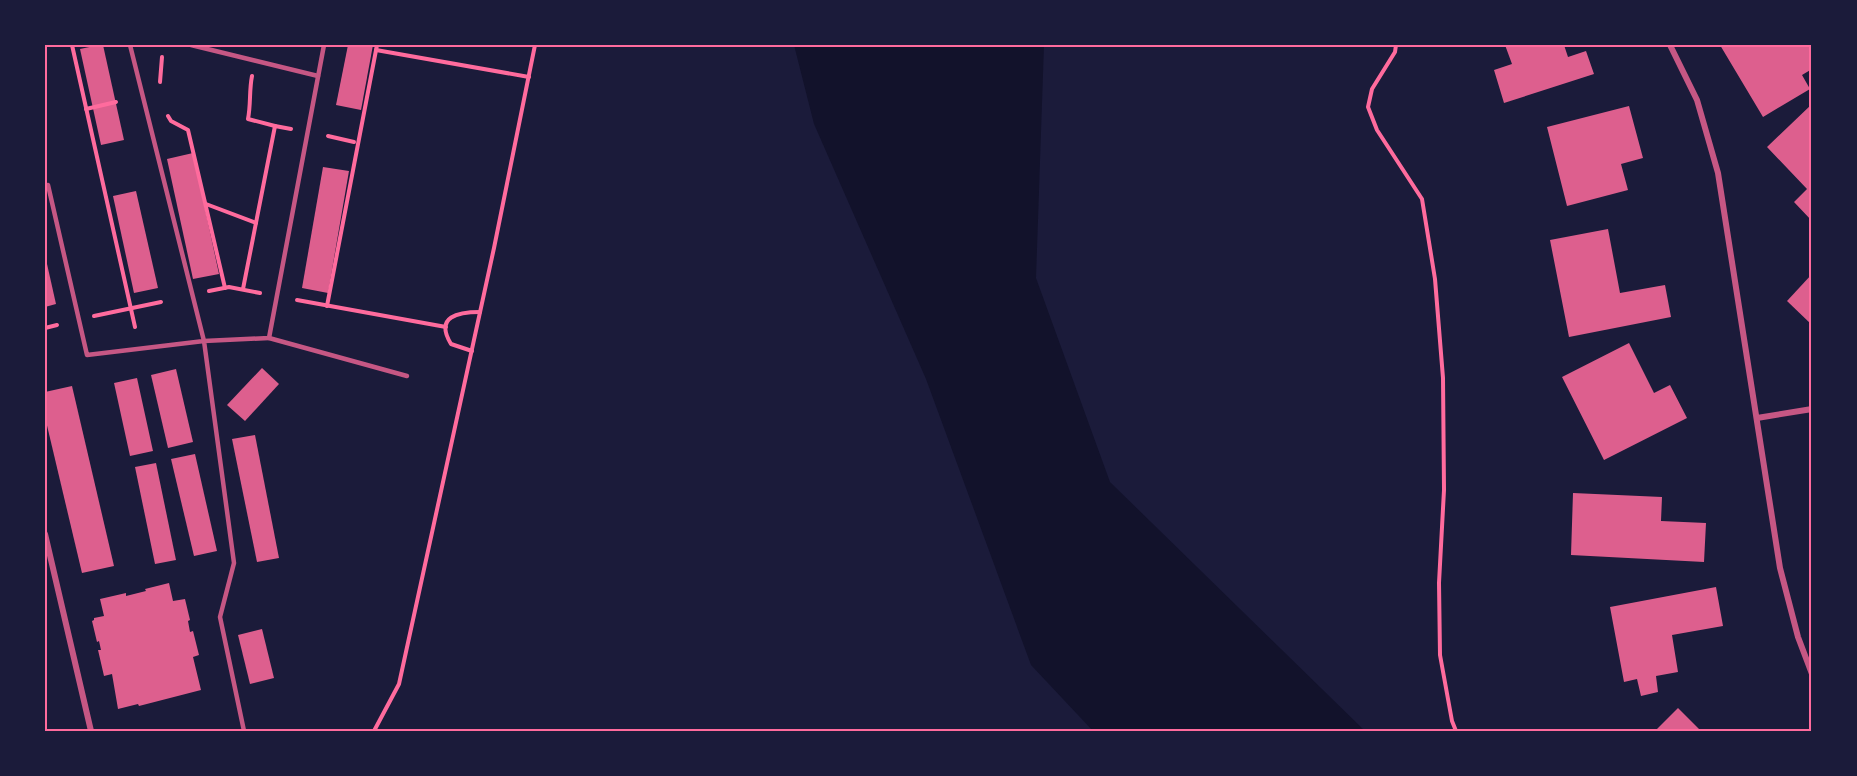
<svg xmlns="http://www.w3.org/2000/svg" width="1857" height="776" viewBox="0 0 1857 776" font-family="'Golos Text',sans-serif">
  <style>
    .water { fill: #12122b }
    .building { fill: #dd5f8e }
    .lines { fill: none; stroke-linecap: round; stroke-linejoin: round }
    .path { stroke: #ff6b9d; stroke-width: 4 }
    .service { stroke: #c65784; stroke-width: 4.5 }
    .minor { stroke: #c65784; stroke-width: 6 }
    .neatline { fill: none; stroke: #ff6b9d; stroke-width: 2 }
  </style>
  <rect width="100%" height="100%" fill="#1b1b3a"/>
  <!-- water -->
  <polygon class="water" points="794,45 1044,45 1036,278 1110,482 1365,731 1093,731 1031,665 926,379 814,124"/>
  <!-- building -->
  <g class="building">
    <polygon points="99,45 103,45 124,140 101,145 80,49"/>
    <polygon points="348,45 373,45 361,110 336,105"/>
    <polygon points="1505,45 1564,45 1568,57 1586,51 1594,74 1504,103 1494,70 1512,64"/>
    <polygon points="1720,45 1808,45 1812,52 1812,69 1802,75 1810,89 1763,117"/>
    <polygon points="1812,104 1812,221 1794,202 1807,189 1767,147"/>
    <polygon points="1629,106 1643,158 1621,164 1628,190 1567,206 1547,127"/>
    <polygon points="193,153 219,274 193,279 167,159"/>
    <polygon points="323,167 349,171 328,293 302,288"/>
    <polygon points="136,191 158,288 134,293 113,196"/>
    <polygon points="1608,229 1620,293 1665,285 1671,317 1569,337 1550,240"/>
    <polygon points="45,255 56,304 45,307"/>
    <polygon points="1812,274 1812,325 1787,301"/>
    <polygon points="1629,343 1654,393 1670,385 1687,418 1604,460 1562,377"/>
    <polygon points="262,368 279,384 245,421 227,405"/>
    <polygon points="176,369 193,442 168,448 151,375"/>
    <polygon points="137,378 153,451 130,456 114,383"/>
    <polygon points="72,386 114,566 82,573 45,417 45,392"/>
    <polygon points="255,435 279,558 257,562 232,439"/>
    <polygon points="195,454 217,551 194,556 171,459"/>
    <polygon points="156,463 176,560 155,564 135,467"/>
    <polygon points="1573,493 1662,497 1661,521 1706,523 1704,562 1571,555"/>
    <polygon points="169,583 173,601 185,599 190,620 188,621 190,632 193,631 199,655 193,657 201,690 139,706 138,704 118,709 112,674 104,676 98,650 101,650 99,641 97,642 92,621 94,620 94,618 104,616 100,599 126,593 126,596 146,591 145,589"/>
    <polygon points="1716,587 1723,626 1672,635 1678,672 1656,676 1658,692 1641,696 1637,679 1624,682 1610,607"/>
    <polygon points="262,629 274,678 250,684 238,635"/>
    <polygon points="1678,708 1701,731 1655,731"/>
  </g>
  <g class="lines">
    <!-- path -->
    <g class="path">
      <polyline points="72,45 135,327"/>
      <polyline points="1396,45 1395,52 1372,89 1368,107 1377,130 1422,199 1435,279 1443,378 1444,490 1439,583 1440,655 1452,721 1456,731"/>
      <polyline points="376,50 529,77"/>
      <path d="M 252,76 C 249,91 251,104 248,119 L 275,126"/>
      <polyline points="160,82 162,57"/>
      <polyline points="86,109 116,102"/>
      <polyline points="168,116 171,121 188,130 225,288"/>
      <polyline points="328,136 354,142"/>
      <polyline points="206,204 256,223"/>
      <polyline points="243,289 275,126 291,129"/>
      <polyline points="209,291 229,287 260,293"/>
      <polyline points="297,300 446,327"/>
      <polyline points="327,306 377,45"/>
      <polyline points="94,316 161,302"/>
      <polyline points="45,328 57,325"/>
      <path d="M 472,351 L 451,344 C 434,316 459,312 480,312"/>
      <polyline points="374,731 399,684 494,248 535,45"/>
    </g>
    <!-- service -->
    <g class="service">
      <polyline points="191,45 318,76"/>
      <polyline points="48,185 87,355 204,341 130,45"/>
      <polyline points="269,338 407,376"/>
      <polyline points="244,731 220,617 234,563 204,341 269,338 324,45"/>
    </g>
    <!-- minor -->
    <g class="minor">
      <polyline points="1670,45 1697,100 1718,173 1780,568 1798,637 1812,674"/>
      <polyline points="1757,418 1812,409"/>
      <polyline points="45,534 91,731"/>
    </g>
  </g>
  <!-- border -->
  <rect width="1857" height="776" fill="none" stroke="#1b1b3a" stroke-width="93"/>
  <rect x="46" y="46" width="1764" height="684" class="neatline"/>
</svg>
